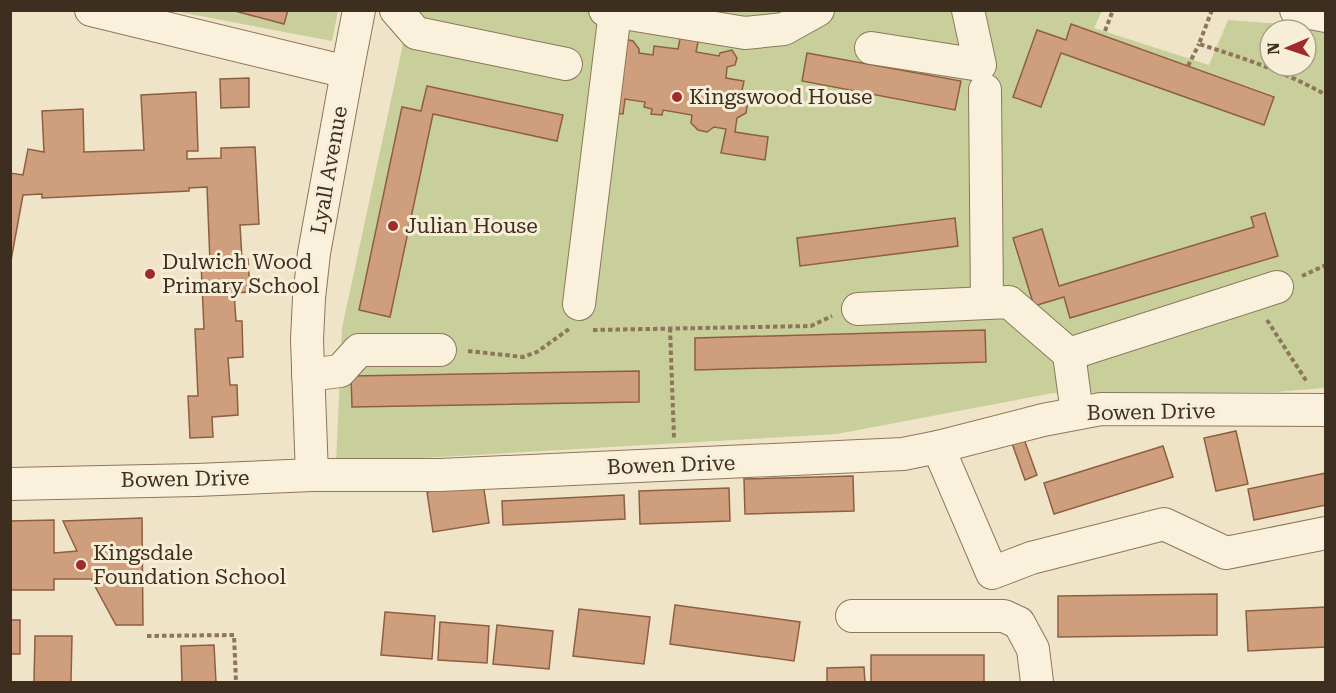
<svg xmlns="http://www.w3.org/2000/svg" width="1336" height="693" viewBox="0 0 1336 693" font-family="'Roboto Serif',serif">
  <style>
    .green { fill: #c9cf9b; fill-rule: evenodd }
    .building { fill: #cf9f7d; stroke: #8d5f41; stroke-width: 1.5 }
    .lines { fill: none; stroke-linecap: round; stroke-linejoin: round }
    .minor-casing { stroke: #8d765c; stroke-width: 34 }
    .path { stroke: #8d765c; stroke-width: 4; stroke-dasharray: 4.5 3; stroke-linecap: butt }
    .minor { stroke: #faf1dc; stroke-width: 32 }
    .poi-dot { fill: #9e2a2b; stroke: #f7eed8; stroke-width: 2 }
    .labels { text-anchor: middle; stroke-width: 6; stroke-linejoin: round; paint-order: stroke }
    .poi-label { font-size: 21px; fill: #3d2e20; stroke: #f7eed8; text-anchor: start }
    .street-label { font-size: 21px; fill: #3d2e20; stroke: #f7eed8 }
  </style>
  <rect width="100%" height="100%" fill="#f0e4c8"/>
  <!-- green -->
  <g class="green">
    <polygon points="174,11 231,11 284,24 288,11 338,11 332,41"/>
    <path d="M 406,11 L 1102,11 L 1094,28 L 1209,65 L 1228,20 L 1325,27 L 1325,388 L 1275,392 L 1053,393 L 837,434 L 336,463 L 342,328 L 402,49 ZM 1072,24 L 1274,96 L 1264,125 L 1061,53 L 1042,107 L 1013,97 L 1037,30 L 1066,40 ZM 1270,30 L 1306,30 L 1306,66 L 1270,66 ZM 681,35 L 699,37 L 696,52 L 719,56 L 720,53 L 732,51 L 737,58 L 735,65 L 727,67 L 726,78 L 744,81 L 741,95 L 748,100 L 737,118 L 735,132 L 768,137 L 765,160 L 722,153 L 726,129 L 714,127 L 707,132 L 698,130 L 691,123 L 692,115 L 663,110 L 662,115 L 652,114 L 652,109 L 645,102 L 625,99 L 622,114 L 608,112 L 624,39 C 632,41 638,43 639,53 L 653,55 L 655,46 L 678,49 ZM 807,53 L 960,81 L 955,110 L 802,81 ZM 402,107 L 421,111 L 563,116 L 557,141 L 433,114 L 390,317 L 359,310 ZM 1265,213 L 1278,255 L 1071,318 L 1064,297 L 1034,306 L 1013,238 L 1059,286 L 1254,227 L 1251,217 ZM 955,219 L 958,246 L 800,265 L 797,238 ZM 985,330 L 986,362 L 695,370 L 695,338 ZM 638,371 L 639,402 L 352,407 L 352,376 Z"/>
  </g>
  <!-- building -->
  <g class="building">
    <polygon points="231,10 288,10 284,24"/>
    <polygon points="1071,24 1274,97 1264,125 1061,53 1041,107 1013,97 1037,30 1066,40"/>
    <polygon points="681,34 699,37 696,52 719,56 720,53 732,50 737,58 735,65 727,67 726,78 744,81 741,95 748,100 746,113 737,118 735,132 768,137 765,160 721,153 726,129 714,127 707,132 698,130 691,123 692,115 663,110 662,115 651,114 652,109 644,107 645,102 625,99 623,114 608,112 624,39 633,41 639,49 639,53 653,55 654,46 678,49"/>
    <polygon points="807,53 961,81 955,110 802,81"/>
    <polygon points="249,78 249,107 221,108 220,79"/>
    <polygon points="427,86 563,115 557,141 433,114 390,317 359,310 402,107 421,111"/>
    <polygon points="196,92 198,151 187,151 187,159 221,158 221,148 255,147 259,224 240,225 242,259 248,259 250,292 234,293 236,321 242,321 243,357 228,358 230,385 237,385 238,415 212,417 213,437 190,438 188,396 198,396 195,329 204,329 201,263 210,262 207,187 189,188 189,191 42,198 42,194 23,195 10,266 10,173 23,175 28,149 44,152 42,111 83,109 84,152 144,150 141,95"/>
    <polygon points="1265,213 1278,256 1070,318 1064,297 1034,306 1013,238 1042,229 1059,286 1254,227 1251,217"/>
    <polygon points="955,218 958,246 800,266 797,238"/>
    <polygon points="985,330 986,362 695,370 695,338"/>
    <polygon points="639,371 639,402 352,407 351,376"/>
    <polygon points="1020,428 1037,475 1025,480 1008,432"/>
    <polygon points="1236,431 1248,484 1216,491 1204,438"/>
    <polygon points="1163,446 1173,477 1054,514 1044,483"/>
    <polygon points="1326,473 1326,505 1254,520 1248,489"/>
    <polygon points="853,476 854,511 745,514 744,479"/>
    <polygon points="483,483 489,523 433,532 427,492"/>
    <polygon points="729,488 730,521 640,524 639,491"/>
    <polygon points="624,495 625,519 503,525 502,501"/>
    <polygon points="142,518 143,625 116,625 91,579 54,579 54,590 10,590 10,521 54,520 54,553 77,551 63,521"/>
    <polygon points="1217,594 1217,635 1058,637 1058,596"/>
    <polygon points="675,605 800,622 794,661 670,644"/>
    <polygon points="1326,607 1326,647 1248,651 1246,611"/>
    <polygon points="579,609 650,617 644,664 573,656"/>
    <polygon points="385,612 435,616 432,659 381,655"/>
    <rect x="10" y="620" width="10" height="34"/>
    <polygon points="440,622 489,626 487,663 438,660"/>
    <polygon points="497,625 553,631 549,669 493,664"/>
    <polygon points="35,636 72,636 71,682 34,682"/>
    <polygon points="214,645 216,682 182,682 181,646"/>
    <rect x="871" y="655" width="113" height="27"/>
    <polygon points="864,667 865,682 827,682 827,668"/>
  </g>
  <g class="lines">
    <!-- minor casing -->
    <g class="minor-casing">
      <g id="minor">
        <polyline points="91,10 347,72"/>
        <polyline points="396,10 416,33 566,64"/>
        <polyline points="605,10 745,33 784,29 818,10"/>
        <polyline points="1296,10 1326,16"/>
        <polyline points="871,48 980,65 968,10"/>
        <polyline points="985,90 987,303"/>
        <polyline points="579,304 615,12"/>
        <polyline points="858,309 1009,302 1069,354"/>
        <polyline points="308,375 340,371 359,350 440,350"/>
        <polyline points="1077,413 1069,354 1277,287"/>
        <polyline points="938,447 992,573 1031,558 1164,524 1226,553 1326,533"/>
        <polyline points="312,475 307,340 309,298 314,253 347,72 359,10"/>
        <polyline points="10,484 196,480 312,475 440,475 903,454 938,447 1043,420 1101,409 1326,410"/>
        <polyline points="852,616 1004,616 1019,623 1033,649 1037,682"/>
      </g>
    </g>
    <!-- path -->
    <g class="path">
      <path d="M 1212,10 L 1199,44 C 1243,58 1286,72 1326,95"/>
      <polyline points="1105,31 1113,10"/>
      <polyline points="1188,66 1199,44"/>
      <polyline points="1302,276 1326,265"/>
      <polyline points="1267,320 1307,382"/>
      <polyline points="670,328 674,438"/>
      <polyline points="593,330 811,326 832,316"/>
      <polyline points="468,351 523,357 537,352 569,329"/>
      <polyline points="147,636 234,635 236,682"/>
    </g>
    <!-- minor -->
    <use href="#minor" class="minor"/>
  </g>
  <!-- markers -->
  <g class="poi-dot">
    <circle cx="677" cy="97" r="6"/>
    <circle cx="393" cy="226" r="6"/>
    <circle cx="150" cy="274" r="6"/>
    <circle cx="81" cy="565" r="6"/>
  </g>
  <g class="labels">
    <!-- poi labels -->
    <g class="poi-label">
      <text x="689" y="104">Kingswood House</text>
      <text x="405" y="233">Julian House</text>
      <text x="162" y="269">Dulwich Wood<tspan x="162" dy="24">Primary School</tspan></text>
      <text x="93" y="560">Kingsdale<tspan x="93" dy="24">Foundation School</tspan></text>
    </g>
    <!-- street labels -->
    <g class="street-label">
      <text transform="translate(329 170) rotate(-80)" y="7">Lyall Avenue</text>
      <text transform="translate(1151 412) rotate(-1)" y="7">Bowen Drive</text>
      <text transform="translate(671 465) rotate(-2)" y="7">Bowen Drive</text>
      <text transform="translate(185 479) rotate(-1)" y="7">Bowen Drive</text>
    </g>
  </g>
  <!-- border -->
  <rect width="1336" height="693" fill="none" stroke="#3d2e20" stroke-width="24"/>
  <!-- north arrow -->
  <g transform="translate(1288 48) rotate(268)"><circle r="28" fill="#f7eed8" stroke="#ada18e" stroke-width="1.5"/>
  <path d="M0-4.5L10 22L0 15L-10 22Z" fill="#9e2a2b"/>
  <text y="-9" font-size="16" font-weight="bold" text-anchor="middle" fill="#3d2e20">N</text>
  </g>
</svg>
